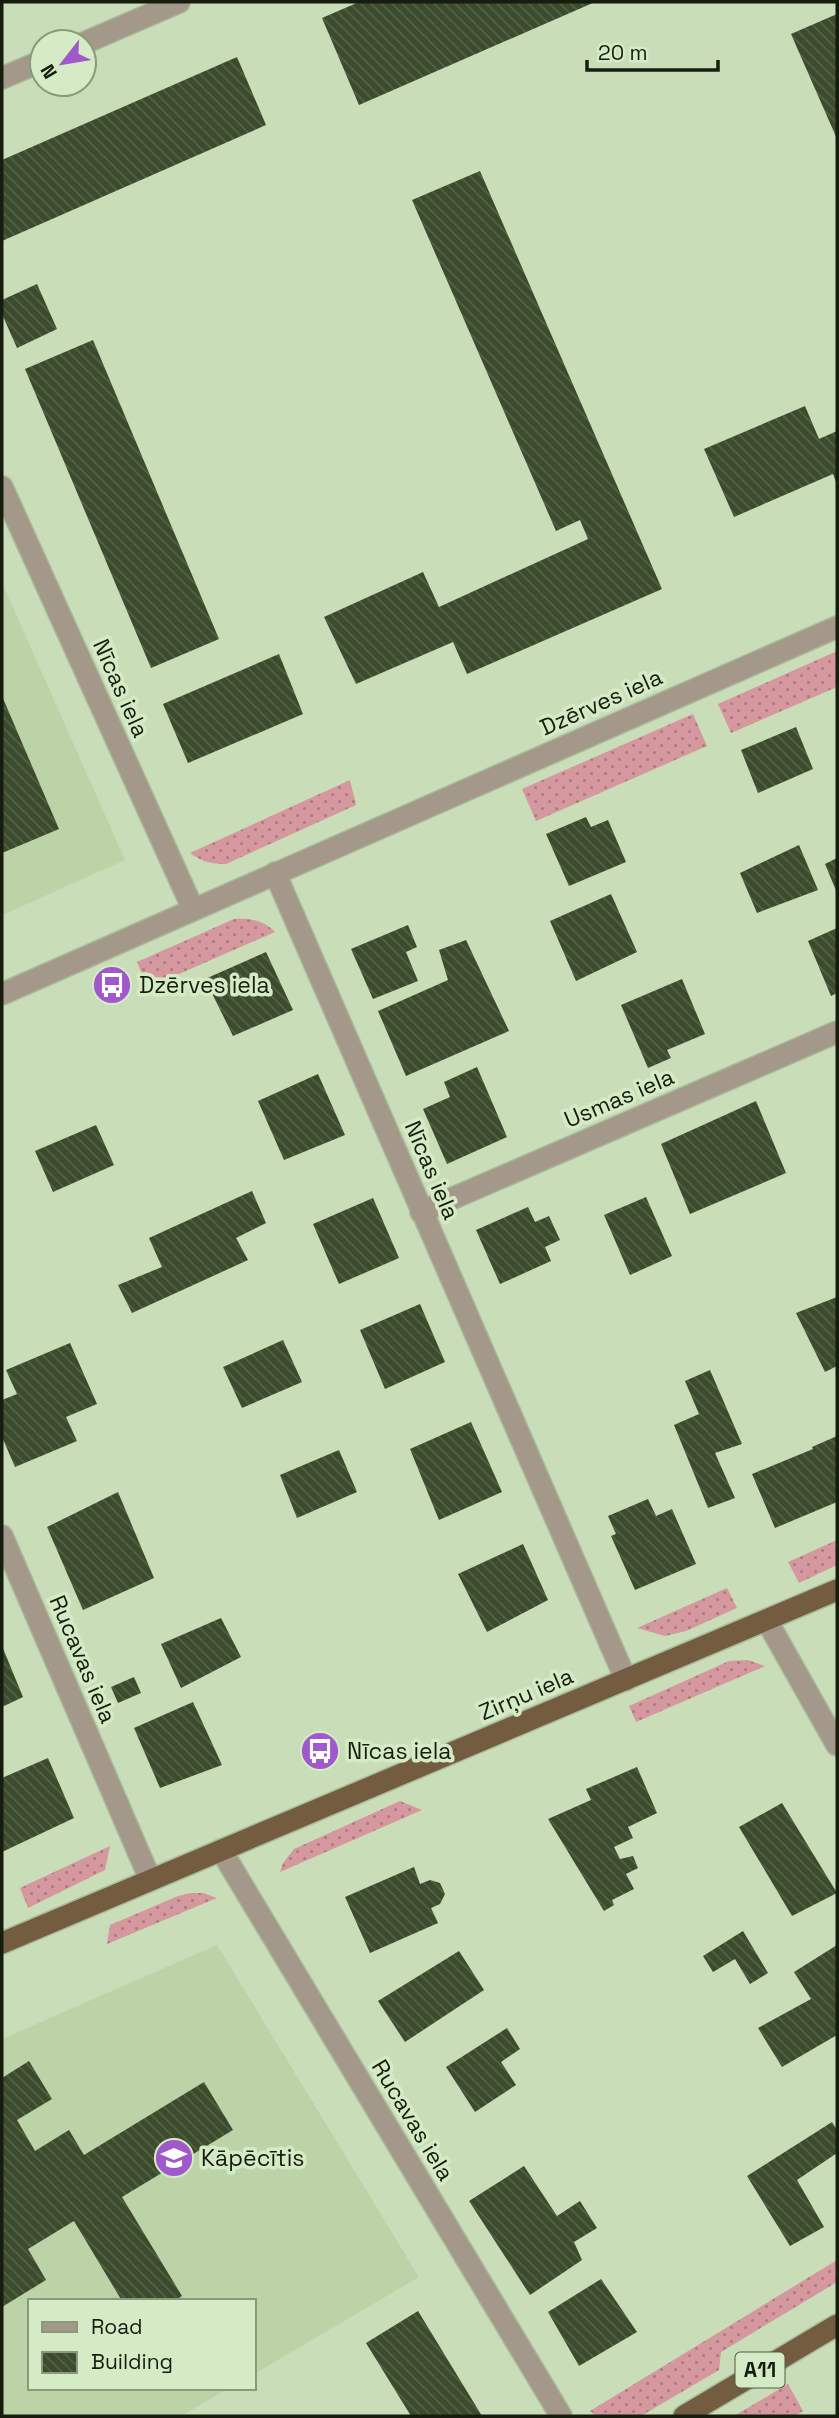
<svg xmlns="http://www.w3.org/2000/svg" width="839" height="2418" viewBox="0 0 839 2418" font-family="'Space Grotesk',sans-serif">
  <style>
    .built { fill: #bbd3a7 }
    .grass { fill: url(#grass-dots) }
    .building { fill: url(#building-back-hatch) }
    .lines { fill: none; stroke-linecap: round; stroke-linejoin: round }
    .minor-casing { stroke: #a8ba9a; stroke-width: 24 }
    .trunk-casing { stroke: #a8ba9a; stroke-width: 24 }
    .minor { stroke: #a4988a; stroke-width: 21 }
    .trunk { stroke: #735c40; stroke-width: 21 }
    .labels { text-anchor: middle; stroke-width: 7; stroke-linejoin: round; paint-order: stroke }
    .shield { fill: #d5ebc5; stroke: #4f5b46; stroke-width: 2 }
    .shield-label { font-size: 21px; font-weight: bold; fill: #161d0f }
    .street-label { font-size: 23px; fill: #161d0f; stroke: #d5ebc5 }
    .poi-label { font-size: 23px; fill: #161d0f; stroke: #d5ebc5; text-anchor: start }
  </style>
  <defs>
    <pattern id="grass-dots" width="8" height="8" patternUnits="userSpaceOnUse" patternTransform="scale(1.75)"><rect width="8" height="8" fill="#d6989f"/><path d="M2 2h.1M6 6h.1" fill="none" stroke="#ad7b80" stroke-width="1.8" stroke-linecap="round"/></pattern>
    <pattern id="building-back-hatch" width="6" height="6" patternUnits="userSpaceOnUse" patternTransform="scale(1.75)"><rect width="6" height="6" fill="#3b4b2c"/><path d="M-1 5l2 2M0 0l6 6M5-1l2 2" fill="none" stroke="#546148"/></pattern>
  </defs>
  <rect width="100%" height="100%" fill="#c8ddb8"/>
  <!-- built -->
  <g class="built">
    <polygon points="2,583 125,860 2,915"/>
    <polygon points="217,1945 419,2277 254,2374 254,2301 30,2301 30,2388 229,2388 181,2416 2,2416 2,2039"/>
  </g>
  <!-- grass -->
  <g class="grass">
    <polygon points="837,651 837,687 731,733 718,704"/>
    <polygon points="693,714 707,746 536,821 522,789"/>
    <path d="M 350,780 L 356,805 L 226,864 C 212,864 202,862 190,853 Z"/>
    <path d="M 234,919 C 251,918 263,920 275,932 L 163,981 L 142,974 L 137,962 Z"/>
    <polygon points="837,1540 837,1565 799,1583 788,1562"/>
    <polygon points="727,1588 737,1608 686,1631 665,1636 637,1628"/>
    <polygon points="748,1660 765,1666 636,1722 629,1706 729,1661"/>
    <polygon points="400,1801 422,1810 280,1872 283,1863 294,1849"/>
    <polygon points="110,1846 105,1870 28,1908 20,1888"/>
    <polygon points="191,1893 203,1893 217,1898 107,1944 110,1925 178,1896"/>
    <polygon points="837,2260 837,2282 721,2352 719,2370 641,2416 596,2416 590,2411"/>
    <polygon points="788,2384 803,2411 795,2416 734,2416"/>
  </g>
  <!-- building -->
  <g class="building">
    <polygon points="359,2 595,2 359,105 322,18"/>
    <polygon points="837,14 837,139 791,34"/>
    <polygon points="237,57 266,125 2,241 2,160"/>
    <polygon points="480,171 662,589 467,674 453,642 356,684 324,617 423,572 439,607 588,539 580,520 556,531 412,200"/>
    <polygon points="37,284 57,329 17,348 2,314 2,300"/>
    <polygon points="93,340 219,639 151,668 25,369"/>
    <polygon points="805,406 819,439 837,431 837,485 833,474 734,517 704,449"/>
    <polygon points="279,654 303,714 188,763 163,704"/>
    <polygon points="2,696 59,829 2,853"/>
    <polygon points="796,727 813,769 758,793 741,750"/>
    <polygon points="586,817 591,827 608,820 626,862 569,886 546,834"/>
    <polygon points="799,845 818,890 757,913 740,873"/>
    <polygon points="837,858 837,893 825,864"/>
    <polygon points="611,894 637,952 576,981 550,921"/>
    <polygon points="408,925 417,947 406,952 418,981 373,999 351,949"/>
    <polygon points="837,928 837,993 831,996 808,941"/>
    <polygon points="466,940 509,1031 406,1076 378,1011 448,980 439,950"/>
    <polygon points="266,952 293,1010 233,1036 205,979"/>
    <polygon points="682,979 705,1034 667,1050 671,1058 648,1068 621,1005"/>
    <polygon points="477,1067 507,1137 447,1164 423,1109 450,1097 444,1082"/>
    <polygon points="318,1074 345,1135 284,1160 258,1101"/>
    <polygon points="756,1101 786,1173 690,1214 661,1144"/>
    <polygon points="96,1125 114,1165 53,1192 35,1151"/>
    <polygon points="252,1191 266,1223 236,1238 248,1260 132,1313 118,1285 162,1267 149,1238"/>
    <polygon points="646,1197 672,1256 630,1275 604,1215"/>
    <polygon points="373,1198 399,1258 339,1284 313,1224"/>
    <polygon points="528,1207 535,1222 549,1216 560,1240 545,1247 551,1261 500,1284 476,1230"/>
    <polygon points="837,1297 837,1366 825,1372 796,1313"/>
    <polygon points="420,1304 445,1362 385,1389 360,1330"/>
    <polygon points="283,1340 302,1382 242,1408 223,1367"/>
    <polygon points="70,1343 97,1404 66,1417 77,1441 15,1467 2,1437 2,1400 17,1394 6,1370"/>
    <polygon points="710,1370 742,1444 715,1453 735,1498 708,1508 674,1425 699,1414 685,1381"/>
    <polygon points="471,1422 502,1492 439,1520 410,1449"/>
    <polygon points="837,1436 837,1502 775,1528 752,1474 813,1449 812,1447"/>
    <polygon points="339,1450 357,1492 297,1518 280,1475"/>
    <polygon points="118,1492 154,1578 83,1610 47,1527"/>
    <polygon points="648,1499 656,1516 672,1509 696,1564 635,1590 611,1536 616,1534 608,1516"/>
    <polygon points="523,1544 548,1600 487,1632 458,1574"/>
    <polygon points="221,1618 241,1657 181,1688 161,1644"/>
    <polygon points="2,1646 23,1697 2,1707"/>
    <polygon points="134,1677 141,1693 118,1703 111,1687"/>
    <polygon points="193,1702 222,1765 160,1788 134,1728"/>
    <polygon points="48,1758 74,1818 2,1852 2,1778"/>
    <polygon points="637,1767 657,1813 628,1827 633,1838 614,1847 620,1859 633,1856 638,1868 626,1874 634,1889 612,1900 614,1905 604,1911 548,1819 591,1800 586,1789"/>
    <polygon points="782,1803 837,1893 792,1916 739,1827"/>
    <polygon points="414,1867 420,1884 430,1880 440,1883 445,1894 440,1904 431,1908 438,1923 370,1953 345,1897"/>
    <polygon points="743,1931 768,1973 750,1984 735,1959 713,1972 703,1956"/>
    <polygon points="837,1945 837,2035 782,2067 758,2028 811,1999 794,1972"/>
    <polygon points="459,1951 484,1990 405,2042 378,2001"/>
    <polygon points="507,2028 520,2049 501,2062 516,2085 475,2112 446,2067"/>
    <polygon points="29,2061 52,2099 17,2120 35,2151 69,2130 84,2155 204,2082 233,2130 122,2197 182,2296 174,2301 122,2301 74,2221 28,2249 46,2280 2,2307 2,2078"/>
    <polygon points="832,2122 837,2130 837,2153 797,2180 824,2227 790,2246 747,2176"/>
    <polygon points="524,2166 557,2216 580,2201 597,2228 574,2242 582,2260 530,2295 469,2201"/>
    <polygon points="601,2279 637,2332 579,2366 548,2312"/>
    <polygon points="418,2311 482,2416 411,2416 366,2343"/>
  </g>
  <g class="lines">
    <!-- minor casing -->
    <g class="minor-casing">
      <g id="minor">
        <polyline points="84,43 179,2"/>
        <polyline points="2,78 42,61"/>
        <polyline points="2,487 193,909"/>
        <polyline points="275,873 626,1680"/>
        <polyline points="2,994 837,627"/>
        <polyline points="421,1212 837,1032"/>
        <polyline points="2,1536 150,1879"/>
        <polyline points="767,1621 837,1745"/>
        <polyline points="221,1850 561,2416"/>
      </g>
    </g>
    <!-- trunk casing -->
    <g class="trunk-casing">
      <g id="trunk">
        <polyline points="2,1943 837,1590"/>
        <polyline points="684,2416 837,2325"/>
      </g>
    </g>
    <!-- minor -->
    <use href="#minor" class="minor"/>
    <!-- trunk -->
    <use href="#trunk" class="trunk"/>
  </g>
  <!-- icons -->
  <defs>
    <g id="bus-disc" transform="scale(2.0125)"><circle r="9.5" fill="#a158cb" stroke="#d5ebc5"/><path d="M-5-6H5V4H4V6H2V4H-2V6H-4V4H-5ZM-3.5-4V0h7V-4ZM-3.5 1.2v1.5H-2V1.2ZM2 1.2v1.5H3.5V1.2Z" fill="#fff"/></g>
    <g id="school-disc" transform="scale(2.0125)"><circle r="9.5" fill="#a158cb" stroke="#d5ebc5"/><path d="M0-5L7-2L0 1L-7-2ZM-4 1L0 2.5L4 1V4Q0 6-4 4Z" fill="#fff"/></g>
  </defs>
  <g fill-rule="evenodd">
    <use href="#bus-disc" x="112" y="985"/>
    <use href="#bus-disc" x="320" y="1751"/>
    <use href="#school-disc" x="174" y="2158"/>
  </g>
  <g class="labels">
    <!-- shield labels -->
    <rect class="shield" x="735.5" y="2352.5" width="49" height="35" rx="5"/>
    <g class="shield-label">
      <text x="760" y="2377">A11</text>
    </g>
    <!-- street labels -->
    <g class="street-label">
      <text transform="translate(121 688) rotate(66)" y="8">Nīcas iela</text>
      <text transform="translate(601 702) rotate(-24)" y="8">Dzērves iela</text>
      <text transform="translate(619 1098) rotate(-23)" y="8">Usmas iela</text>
      <text transform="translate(432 1170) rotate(67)" y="8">Nīcas iela</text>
      <text transform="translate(83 1659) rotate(67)" y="8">Rucavas iela</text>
      <text transform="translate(526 1694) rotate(-23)" y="8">Zirņu iela</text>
      <text transform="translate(413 2120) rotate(59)" y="8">Rucavas iela</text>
    </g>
    <!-- poi labels -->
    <g class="poi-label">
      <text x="139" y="993">Dzērves iela</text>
      <text x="347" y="1759">Nīcas iela</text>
      <text x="201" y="2166">Kāpēcītis</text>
    </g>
  </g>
  <!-- border -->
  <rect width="839" height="2418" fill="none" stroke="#161d0f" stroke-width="7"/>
  <!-- legend -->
  <rect x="28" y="2299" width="228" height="91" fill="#d5ebc5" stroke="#89997c" stroke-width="2"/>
  <rect x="42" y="2322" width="35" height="10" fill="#a4988a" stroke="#89997c" stroke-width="2"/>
  <text x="91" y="2334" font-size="21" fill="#161d0f">Road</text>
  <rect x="42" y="2352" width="35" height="21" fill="url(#building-back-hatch)" stroke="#89997c" stroke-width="2"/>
  <text x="91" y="2369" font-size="21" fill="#161d0f">Building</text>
  <!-- north arrow -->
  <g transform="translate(63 63) rotate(239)"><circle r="33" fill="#d5ebc5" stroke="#89997c" stroke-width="2"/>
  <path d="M0-5L12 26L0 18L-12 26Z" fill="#a158cb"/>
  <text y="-10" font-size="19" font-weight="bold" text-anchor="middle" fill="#161d0f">N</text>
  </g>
  <!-- scale -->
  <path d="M587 60v10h131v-10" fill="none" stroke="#161d0f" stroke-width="3.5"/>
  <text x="598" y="60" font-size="21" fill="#161d0f" stroke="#d5ebc5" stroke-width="5" paint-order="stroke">20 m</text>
</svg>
